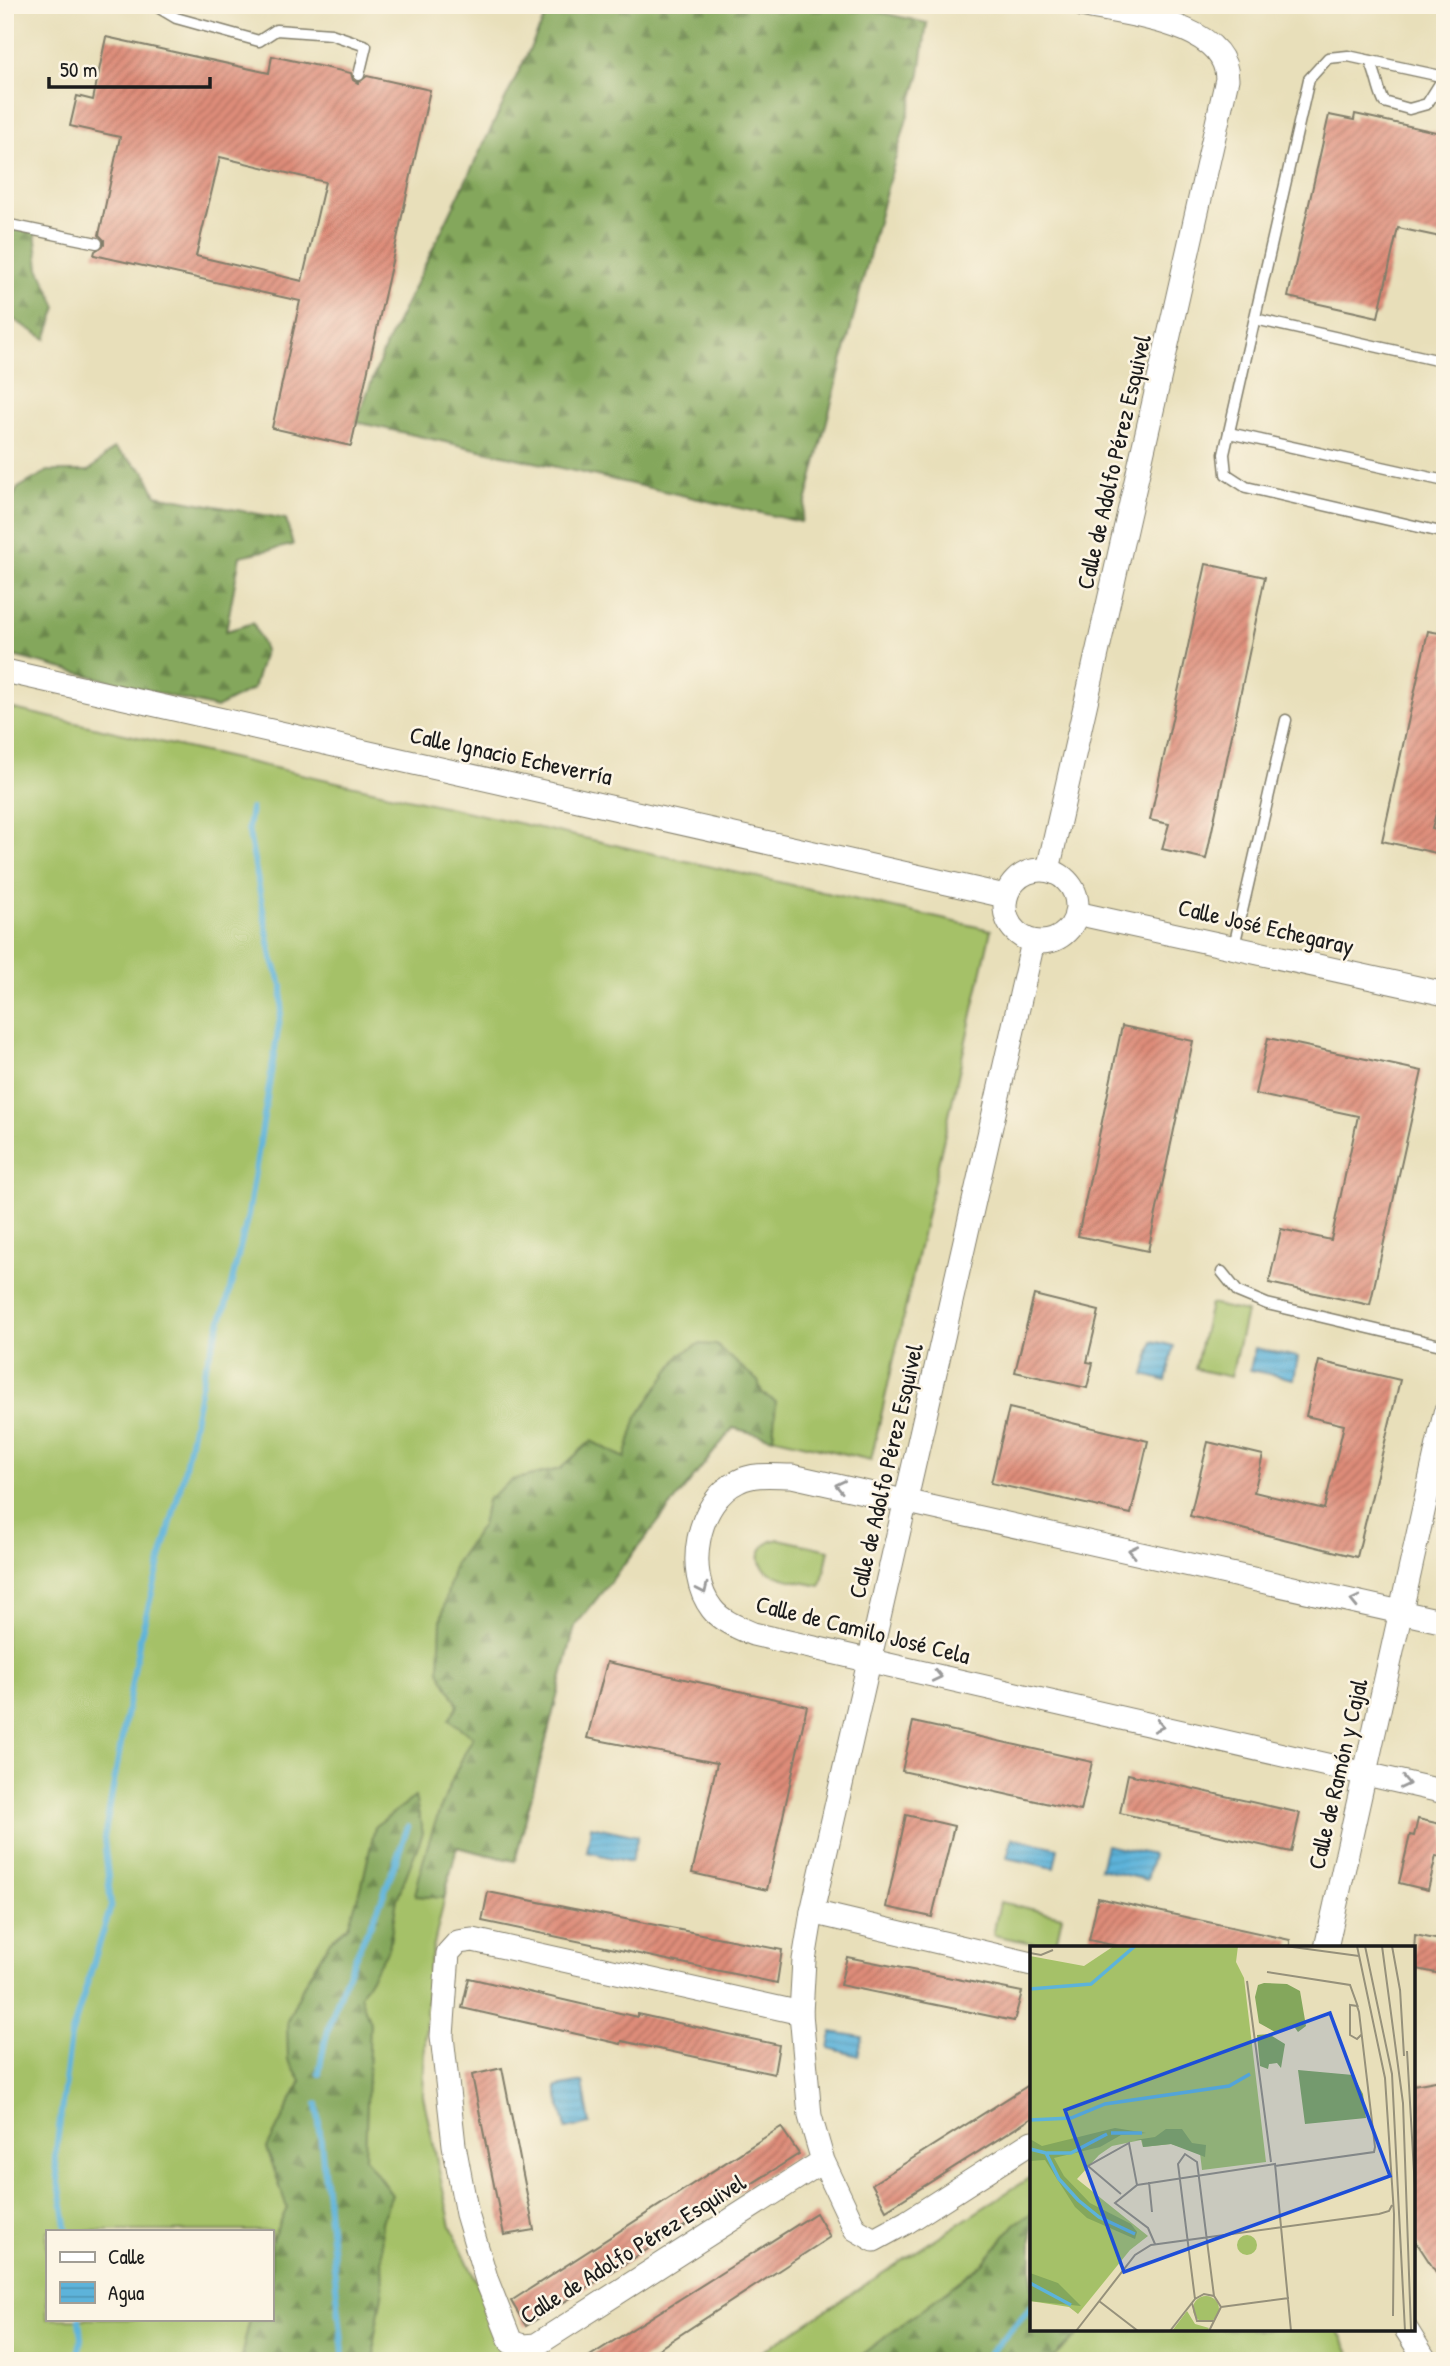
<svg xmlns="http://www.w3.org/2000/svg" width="1450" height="2366" viewBox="0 0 1450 2366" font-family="'Patrick Hand',sans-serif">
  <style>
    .grass { fill: #a5c168; stroke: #606e42; stroke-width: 2; fill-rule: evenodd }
    .forest { fill: url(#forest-firs); stroke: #50623c; stroke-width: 2 }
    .water { fill: url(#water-rules); stroke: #3c687b; stroke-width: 2 }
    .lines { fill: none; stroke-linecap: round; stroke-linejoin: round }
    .stream { stroke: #5db3da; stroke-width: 6 }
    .building { fill: url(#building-hatch); fill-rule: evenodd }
    .service-casing { stroke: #827e6b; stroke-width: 13 }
    .minor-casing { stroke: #827e6b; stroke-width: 25 }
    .service { stroke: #fff; stroke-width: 10 }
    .minor { stroke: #fff; stroke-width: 23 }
    .oneway { stroke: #999 }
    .labels { text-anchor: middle; stroke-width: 5; stroke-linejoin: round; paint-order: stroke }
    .street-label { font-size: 24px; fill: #1c1c1c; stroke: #fcf5e5 }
    .inset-river { fill: none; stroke: #5db3da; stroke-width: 3.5 }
    .inset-road { fill: none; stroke: #96917b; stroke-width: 2 }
    .view { fill: #1d4ed8; fill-opacity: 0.15; stroke: #1d4ed8; stroke-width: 3.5 }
    .inset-edge { fill: none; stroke: #1c1c1c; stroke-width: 3.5 }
  </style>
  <defs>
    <pattern id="forest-firs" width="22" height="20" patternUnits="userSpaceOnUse" patternTransform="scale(1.75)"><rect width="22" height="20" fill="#84a75c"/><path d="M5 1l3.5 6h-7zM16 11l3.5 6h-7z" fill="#6b874b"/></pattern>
    <pattern id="water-rules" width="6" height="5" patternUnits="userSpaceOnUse" patternTransform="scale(1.75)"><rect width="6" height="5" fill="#5db3da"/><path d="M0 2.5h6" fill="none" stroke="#5099ba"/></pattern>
    <pattern id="building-hatch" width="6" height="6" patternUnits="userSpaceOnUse" patternTransform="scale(1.75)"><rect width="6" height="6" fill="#de8c79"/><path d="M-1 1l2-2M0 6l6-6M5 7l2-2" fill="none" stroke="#b37262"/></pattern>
  </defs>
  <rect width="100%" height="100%" fill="#fcf5e5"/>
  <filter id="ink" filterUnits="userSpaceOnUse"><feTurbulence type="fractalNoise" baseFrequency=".0143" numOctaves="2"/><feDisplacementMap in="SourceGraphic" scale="14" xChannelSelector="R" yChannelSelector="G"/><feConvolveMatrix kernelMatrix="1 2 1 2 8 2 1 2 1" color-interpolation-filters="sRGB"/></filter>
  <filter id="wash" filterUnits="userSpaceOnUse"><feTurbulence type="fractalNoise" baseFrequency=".00686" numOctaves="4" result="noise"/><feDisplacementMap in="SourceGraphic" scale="28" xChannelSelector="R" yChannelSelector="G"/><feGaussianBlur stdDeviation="1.57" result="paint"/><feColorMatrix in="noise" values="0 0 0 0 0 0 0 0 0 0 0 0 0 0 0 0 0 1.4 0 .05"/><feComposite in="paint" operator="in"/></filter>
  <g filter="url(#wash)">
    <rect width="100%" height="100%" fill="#e8dfba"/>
    <!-- grass -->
    <g class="grass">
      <path d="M 5,707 L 991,930 L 871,1460 L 733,1428 L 575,1626 L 515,1861 L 456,1847 L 428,1971 L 423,2096 L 451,2226 L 513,2361 L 5,2361 ZM 47,2231 L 271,2231 L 271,2319 L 47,2319 Z"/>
      <polygon points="1210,1304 1246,1312 1231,1377 1195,1369"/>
      <path d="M 779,1539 L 829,1550 L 821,1586 C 804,1582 750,1578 761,1551 C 765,1543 771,1541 779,1539 Z"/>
      <polygon points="1000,1902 1062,1916 1055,1948 993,1935"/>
      <polygon points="1032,2176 1032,2329 1337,2329 1355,2361 748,2361"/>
    </g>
    <!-- forest -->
    <g class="forest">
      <polygon points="551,5 849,5 927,23 920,73 883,202 801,522 356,422 386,345"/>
      <polygon points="5,227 35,231 39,268 57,307 46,339 11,318 5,319"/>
      <polygon points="114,448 145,472 156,495 286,519 293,545 240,556 226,631 253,623 265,650 253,689 216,708 5,654 5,511 18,488 48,471 89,471"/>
      <path d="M 699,1344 L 716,1345 L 758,1381 L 762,1393 L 776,1402 L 773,1438 L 733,1428 L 575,1626 L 515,1861 L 457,1847 L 444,1898 L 415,1896 C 426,1840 447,1786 473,1737 L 449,1720 L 458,1705 L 439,1670 L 441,1620 L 454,1565 L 482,1525 L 487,1500 L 512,1480 L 560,1469 L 591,1441 L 625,1458 L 637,1417 L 680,1355 Z"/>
      <polygon points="415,1797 423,1833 397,1899 389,1948 360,1995 370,2023 365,2158 392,2195 381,2222 383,2289 374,2340 375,2361 240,2361 250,2319 271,2319 271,2241 287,2208 267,2148 301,2081 288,2060 287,2021 305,1982 330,1941 348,1926 362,1885 375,1826"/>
      <polygon points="1032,2213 1032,2329 1084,2329 1051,2361 854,2361 983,2263 1015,2224"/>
    </g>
    <!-- water -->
    <g class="water">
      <polygon points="1153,1341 1174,1346 1166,1381 1144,1375"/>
      <polygon points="1255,1348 1298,1357 1294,1379 1250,1370"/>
      <polygon points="591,1826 638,1836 631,1862 587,1852"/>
      <polygon points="1012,1838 1058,1848 1054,1868 1007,1858"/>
      <polygon points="1106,1845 1153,1855 1147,1880 1100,1869"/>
      <polygon points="832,2032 862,2037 858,2056 829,2048"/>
      <polygon points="583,2082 590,2124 566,2129 556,2087"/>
    </g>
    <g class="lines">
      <!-- stream -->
      <g class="stream">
        <path d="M 319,2074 C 327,2015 350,1966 376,1913 C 388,1886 397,1856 408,1827"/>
        <polyline points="317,2104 344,2361"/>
        <polyline points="67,2231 55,2158 71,2036 111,1906 104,1838 140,1638 183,1477 204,1371 227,1302 248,1215 282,1006 282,986 272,958 248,828 251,809"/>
        <polyline points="77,2361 81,2339 79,2319"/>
        <polyline points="983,2361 1032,2306"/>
      </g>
    </g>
    <g id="blocks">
      <!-- building -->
      <g class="building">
        <path d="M 106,37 L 269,73 L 272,56 L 351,73 L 353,80 L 358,83 L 367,76 L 430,90 L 351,446 L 272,428 L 300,301 L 94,255 L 95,251 L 104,245 L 104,240 L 99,235 L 120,137 L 70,126 L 77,96 L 93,100 ZM 220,157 L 325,182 L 302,281 L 196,256 Z"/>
        <polygon points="1355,114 1445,134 1445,238 1398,228 1378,317 1288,297 1329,115 1354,120"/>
        <polygon points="1206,564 1265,577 1206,859 1162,849 1169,824 1150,820"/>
        <polygon points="1428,631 1445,634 1445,780 1432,829 1445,832 1445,855 1382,841"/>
        <polygon points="1122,1026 1193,1041 1148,1251 1078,1236"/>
        <polygon points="1268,1038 1422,1071 1370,1305 1269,1283 1281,1229 1331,1240 1358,1116 1255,1094"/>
        <polygon points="1034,1295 1099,1311 1087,1362 1093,1363 1087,1388 1015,1372"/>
        <polygon points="1319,1361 1400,1380 1357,1557 1190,1516 1208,1442 1263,1455 1254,1492 1324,1509 1344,1425 1306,1416"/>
        <polygon points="1009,1408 1148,1441 1131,1514 991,1483"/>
        <polygon points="607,1662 807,1706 767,1890 692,1873 717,1763 587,1738"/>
        <polygon points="913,1722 1092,1762 1081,1811 902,1771"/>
        <polygon points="1128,1774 1300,1813 1291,1852 1120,1813"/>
        <polygon points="906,1815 954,1826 932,1917 886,1907"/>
        <polygon points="1418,1819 1445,1825 1445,1859 1436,1856 1428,1890 1399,1883 1410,1835 1414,1836"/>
        <polygon points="488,1892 782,1950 777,1983 482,1921"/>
        <polygon points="1098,1898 1290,1940 1290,1948 1125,1948 1089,1940"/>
        <polygon points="1415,1935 1445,1941 1445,1975 1413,1968"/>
        <polygon points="847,1957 1022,1992 1014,2021 840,1985"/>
        <polygon points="469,1978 637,2017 637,2014 779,2045 774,2074 622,2041 621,2044 462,2008"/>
        <polygon points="502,2068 534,2230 504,2235 472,2075"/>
        <polygon points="1441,2080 1445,2113 1445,2286 1413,2237 1413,2085"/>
        <polygon points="1032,2083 1032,2118 886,2210 872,2184"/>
        <polygon points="781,2127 799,2154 526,2326 511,2301"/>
        <polygon points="816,2213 830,2237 640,2361 582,2361"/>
      </g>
    </g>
  </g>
  <g filter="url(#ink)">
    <use href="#blocks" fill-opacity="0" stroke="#827e6b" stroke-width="2"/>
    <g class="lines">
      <!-- service casing -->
      <g class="service-casing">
        <g id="service">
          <polyline points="154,5 176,18 259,41 276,30 331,34 366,46 359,75"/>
          <path d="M 1370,61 C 1377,75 1377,87 1384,102 L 1409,109 L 1427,104 L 1444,77"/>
          <polyline points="1445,77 1348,56 1328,58 1309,79 1224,454 1226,474 1246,487 1445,533"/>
          <polyline points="5,224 97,243"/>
          <polyline points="1255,319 1445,362"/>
          <polyline points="1229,433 1445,481"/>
          <polyline points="1234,946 1286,720"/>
          <polyline points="1222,1272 1238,1292 1267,1304 1445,1346"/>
        </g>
      </g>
      <!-- minor casing -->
      <g class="minor-casing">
        <g id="minor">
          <polyline points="5,671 1005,896"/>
          <circle cx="1041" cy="906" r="36"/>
          <path d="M 1048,870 L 1227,79 C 1227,22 1125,15 1082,5"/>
          <polyline points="1076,913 1445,994"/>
          <path d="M 1445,1622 L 792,1476 C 774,1476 755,1473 739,1481 C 696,1501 684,1573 712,1609 C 721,1621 739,1628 753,1634 L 1445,1792"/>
          <polyline points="812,1912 1032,1964"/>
          <polyline points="1326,1948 1445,1413"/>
          <polyline points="801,2013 804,1960 812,1912 1033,942"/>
          <polyline points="823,2161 536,2345 523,2346 511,2342 487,2281 467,2214 454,2145 442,2036 448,1953 458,1942 473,1940 801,2013 810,2116 823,2161 855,2229 874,2240 907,2222 1032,2142"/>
          <polyline points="1406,2329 1426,2361"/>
        </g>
      </g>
      <!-- service -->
      <use href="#service" class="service"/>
      <!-- minor -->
      <use href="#minor" class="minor"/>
    </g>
    <!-- one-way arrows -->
    <defs><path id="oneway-chevron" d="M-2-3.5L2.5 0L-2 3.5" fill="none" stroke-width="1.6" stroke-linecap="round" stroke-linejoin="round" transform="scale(1.75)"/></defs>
    <g class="oneway">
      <use href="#oneway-chevron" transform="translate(840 1486) rotate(-168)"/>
      <use href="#oneway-chevron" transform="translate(1133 1551) rotate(-168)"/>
      <use href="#oneway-chevron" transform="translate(703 1589) rotate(65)"/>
      <use href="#oneway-chevron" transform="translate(1355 1601) rotate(-167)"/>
      <use href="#oneway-chevron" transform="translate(937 1676) rotate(13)"/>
      <use href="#oneway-chevron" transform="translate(1159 1726) rotate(13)"/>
      <use href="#oneway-chevron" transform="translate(1405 1783) rotate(12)"/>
    </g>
  </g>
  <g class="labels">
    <!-- street labels -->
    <g class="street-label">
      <text transform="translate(1114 462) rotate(-77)" y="8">Calle de Adolfo Pérez Esquivel</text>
      <text transform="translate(511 756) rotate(12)" y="8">Calle Ignacio Echeverría</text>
      <text transform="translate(1266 927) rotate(13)" y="8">Calle José Echegaray</text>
      <text transform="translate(886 1471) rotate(-77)" y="8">Calle de Adolfo Pérez Esquivel</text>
      <text transform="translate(863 1630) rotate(14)" y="8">Calle de Camilo José Cela</text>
      <text transform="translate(1338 1774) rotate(-77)" y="8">Calle de Ramón y Cajal</text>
      <text transform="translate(633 2249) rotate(-32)" y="8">Calle de Adolfo Pérez Esquivel</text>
    </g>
  </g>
  <!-- overview -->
  <g transform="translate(1030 1946)">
    <rect width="385" height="385" fill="#e8dfba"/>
    <path d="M 84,0 L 208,0 L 206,16 L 214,32 L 236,216 L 172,224 L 170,207 L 141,198 L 113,201 L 111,194 L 82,200 L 69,209 L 47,233 L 118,290 L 100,304 L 48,368 L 39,361 L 0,355 L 0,10 L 54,20 ZM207 299a10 10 0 1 1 20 0a10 10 0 1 1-20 0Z" fill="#a5c168"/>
    <path d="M 234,37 L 257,38 L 270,45 L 276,80 L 268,86 L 263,79 L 245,86 L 229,77 L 225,51 L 228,39 ZM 239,88 L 255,98 L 251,122 L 247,117 L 239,118 L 238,123 L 230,120 L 227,89 ZM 268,124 L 323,129 L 333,148 L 336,172 L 275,178 ZM 85,182 L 116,187 L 91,189 L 70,201 L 24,212 L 34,230 L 60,257 L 101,278 L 107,286 L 105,293 L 57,272 L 45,261 L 15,214 L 0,215 L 0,193 L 12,200 ZM 136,183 L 152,183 L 162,197 L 176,199 L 175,211 L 141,198 L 113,201 L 112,194 L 105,194 L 125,191 ZM 0,327 L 28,337 L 51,360 L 0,355 Z" fill="#84a75c"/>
    <path d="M163 363a13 13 0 1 1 26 0a13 13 0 1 1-26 0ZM 157,365 L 165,378 L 179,382 L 177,385 L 142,385 Z" fill="#a5c168"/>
    <path class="inset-river" d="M 0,43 L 61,38 L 105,0M 0,174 L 41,172 L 75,158 L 199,140 L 220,128M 81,187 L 112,187M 0,203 L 16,207 L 29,233 L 48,254 L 69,271 L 105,288M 17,207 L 41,207 L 77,188M 0,337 L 41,359"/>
    <path class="inset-road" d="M 255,0 L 329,10M 327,0 L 355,132 L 364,268 L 363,370M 335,0 L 362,128 L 375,385M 352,0 L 373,157 L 381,385M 362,0 L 370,44M 0,7 L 11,9 L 23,4M 237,26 L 320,39 L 328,61M 217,35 L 241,216M 370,43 L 374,110M 377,105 L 385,243M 245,220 L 344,206 L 345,201 L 329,66 L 327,60 L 320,59 L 320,89 L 327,93 L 332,88M 119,236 L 122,266M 107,239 L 245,218 L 261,385M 91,248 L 58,220 L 99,197 L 107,239 L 85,257 L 118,282 L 125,298M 165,353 L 148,218 L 155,208 L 167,216 L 184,350M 69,355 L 108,385M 162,357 L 167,375 L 185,375M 191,361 L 259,352M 46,385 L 105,309 L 121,299 L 349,268 L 359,265 L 362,259M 140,385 L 165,353 L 174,348 L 184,350 L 191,361 L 179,385"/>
    <path class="view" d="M 300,67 L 360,230 L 94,326 L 35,164 Z"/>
    <rect width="385" height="385" class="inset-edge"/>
  </g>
  <!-- margin -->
  <rect width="1450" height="2366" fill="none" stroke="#fcf5e5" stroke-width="28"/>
  <!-- legend -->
  <rect x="46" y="2230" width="228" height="91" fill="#fcf5e5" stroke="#a29e95" stroke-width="2"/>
  <rect x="60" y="2252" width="35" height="10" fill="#ffffff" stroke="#a29e95" stroke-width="2"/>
  <text x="108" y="2264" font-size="21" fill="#1c1c1c">Calle</text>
  <rect x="60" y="2282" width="35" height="21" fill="url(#water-rules)" stroke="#a29e95" stroke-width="2"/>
  <text x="108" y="2300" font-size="21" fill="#1c1c1c">Agua</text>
  <!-- scale -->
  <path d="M49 77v10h161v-10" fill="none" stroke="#1c1c1c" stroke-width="3.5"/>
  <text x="60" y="77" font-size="21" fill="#1c1c1c" stroke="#fcf5e5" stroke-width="5" paint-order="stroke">50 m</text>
</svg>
